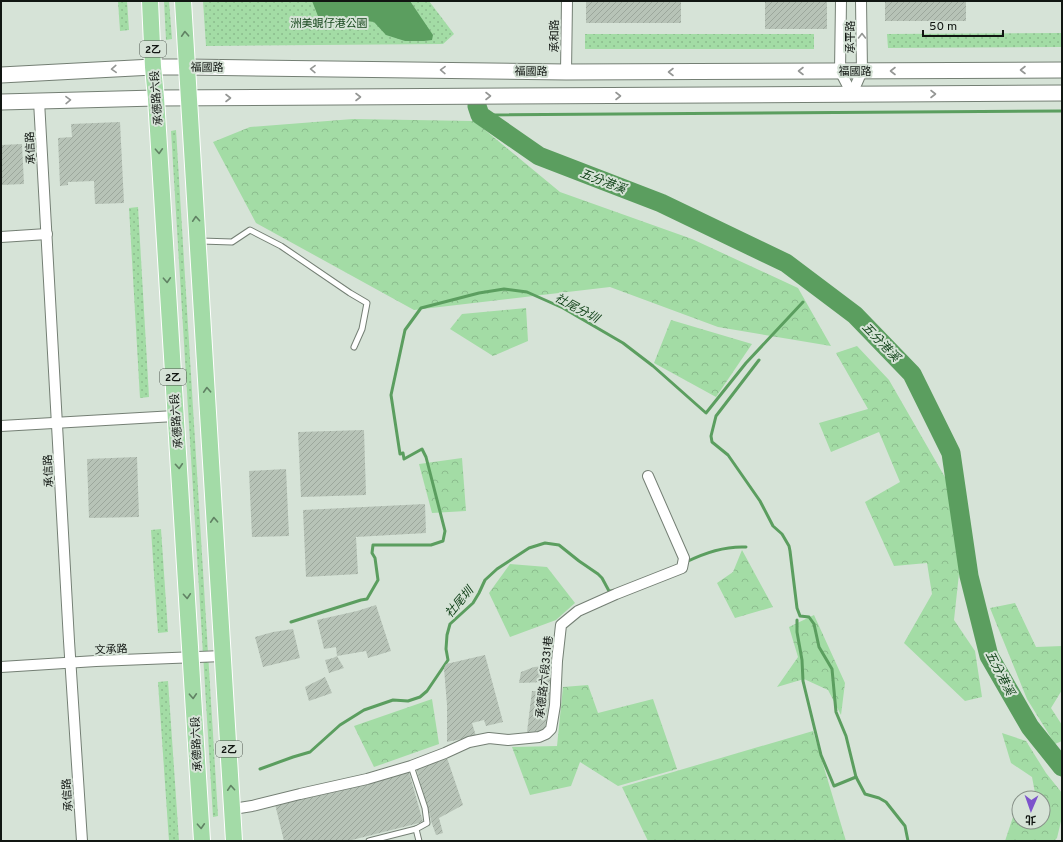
<svg xmlns="http://www.w3.org/2000/svg" width="1063" height="842" viewBox="0 0 1063 842" font-family="Overpass,'Noto Sans TC',sans-serif">
  <style>
    .grass { fill: url(#grass-dots) }
    .forest { fill: url(#forest-crowns) }
    .water { fill: #5b9e5f }
    .lines { fill: none; stroke-linecap: round; stroke-linejoin: round }
    .stream { stroke: #5b9e5f; stroke-width: 3 }
    .river { stroke: #5b9e5f; stroke-width: 19 }
    .building { fill: url(#building-hatch) }
    .lane-casing { stroke: #747f74; stroke-width: 7 }
    .street-casing { stroke: #747f74; stroke-width: 12 }
    .secondary-casing { stroke: #747f74; stroke-width: 17 }
    .primary-casing { stroke: #fff; stroke-width: 18 }
    .lane { stroke: #fff; stroke-width: 5 }
    .street { stroke: #fff; stroke-width: 10 }
    .secondary { stroke: #fff; stroke-width: 15 }
    .primary { stroke: #a3dba7; stroke-width: 16 }
    .oneway { stroke: #618264 }
    .oneway2 { stroke: #949694 }
    .labels { text-anchor: middle; stroke-width: 4; stroke-linejoin: round; paint-order: stroke }
    .shield { fill: #d6e3d7; stroke: #4c544d; stroke-width: 1 }
    .shield-label { font-size: 10px; font-weight: bold; fill: #111612 }
    .park-label { font-size: 11px; fill: #19491e; stroke: #d6e3d7 }
    .street-label { font-size: 11px; fill: #111612; stroke: #d6e3d7 }
    .water-label { font-size: 12px; font-style: italic; fill: #0d3f15; stroke: #d6e3d7 }
  </style>
  <defs>
    <pattern id="grass-dots" width="8" height="8" patternUnits="userSpaceOnUse"><rect width="8" height="8" fill="#a3dca5"/><path d="M2 2h.1M6 6h.1" fill="none" stroke="#8bbc8d" stroke-width="1.8" stroke-linecap="round"/></pattern>
    <pattern id="forest-crowns" width="20" height="18" patternUnits="userSpaceOnUse"><rect width="20" height="18" fill="#a3dca5"/><path d="M2 6a3 3 0 1 1 6 0M12 15a3 3 0 1 1 6 0" fill="none" stroke="#8bbc8d"/></pattern>
    <pattern id="building-hatch" width="6" height="6" patternUnits="userSpaceOnUse"><rect width="6" height="6" fill="#b7c3b7"/><path d="M-1 1l2-2M0 6l6-6M5 7l2-2" fill="none" stroke="#9ca79c"/></pattern>
  </defs>
  <rect width="100%" height="100%" fill="#d6e3d7"/>
  <!-- grass -->
  <g class="grass">
    <polygon points="118,1 127,1 129,30 120,31"/>
    <polygon points="164,1 169,1 172,39 166,40"/>
    <polygon points="203,1 429,1 454,34 443,44 206,46"/>
    <polygon points="1062,33 1062,47 888,48 887,34"/>
    <rect x="585" y="34" width="229" height="15"/>
    <polygon points="176,130 218,816 213,817 171,131"/>
    <polygon points="138,207 149,397 140,398 129,208"/>
    <polygon points="161,529 168,632 158,633 151,530"/>
    <polygon points="168,681 179,841 169,841 158,682"/>
  </g>
  <!-- forest -->
  <g class="forest">
    <polygon points="353,119 474,121 560,192 692,239 798,288 831,346 718,327 610,287 414,310 256,223 213,142 250,127"/>
    <polygon points="526,308 528,341 493,356 450,329 462,314"/>
    <polygon points="671,320 752,344 716,397 654,363"/>
    <polygon points="857,346 889,380 946,479 961,555 954,620 975,651 982,697 965,701 904,643 932,594 927,563 894,566 865,502 900,482 879,432 831,452 819,423 868,409 836,353"/>
    <polygon points="462,458 466,511 432,513 419,464"/>
    <polygon points="742,550 773,607 735,618 717,583 733,572"/>
    <polygon points="510,564 547,567 575,603 556,620 510,637 489,593"/>
    <polygon points="1015,603 1036,647 1062,646 1062,690 1051,708 1062,725 1062,741 1055,744 1027,699 990,608"/>
    <polygon points="814,615 845,683 841,715 828,690 804,679 777,687 798,657 789,627"/>
    <polygon points="588,685 598,713 653,699 677,769 618,786 580,762 571,786 530,795 512,747 557,746 563,687"/>
    <polygon points="432,699 439,744 374,767 354,726"/>
    <polygon points="813,731 846,841 648,841 622,787"/>
    <polygon points="1002,733 1026,741 1046,773 1062,793 1062,817 1057,838 1054,841 1005,841 1017,805 1019,805 1019,822 1043,822 1043,798 1036,798 1032,777 1011,763"/>
  </g>
  <!-- water -->
  <polygon class="water" points="312,1 410,1 433,35 432,40 424,41 405,41 386,35 374,22 352,19 320,21"/>
  <g class="lines">
    <!-- stream -->
    <g class="stream">
      <polyline points="480,115 1062,111"/>
      <polyline points="759,360 716,416 711,436 712,442 728,455 760,501 773,526 782,534 789,546 790,551 797,608 800,616 809,617 814,624 819,647 832,669 836,712 846,736 856,777 865,794 879,798 886,802 905,826 908,841"/>
      <path d="M 686,562 C 704,553 726,546 746,547"/>
      <polyline points="797,620 797,632 802,660 803,681 821,755 834,786 856,777"/>
      <polyline points="291,622 361,600 367,599 378,580 375,558 372,553 373,545 431,545 443,541 445,531 426,457 422,449 404,459 403,453 400,454 391,395 405,330 421,308 479,293 504,289 527,292 563,308 623,343 653,366 706,413 746,363 803,302"/>
      <polyline points="260,769 293,757 310,752 340,725 364,710 393,700 408,701 420,697 427,691 448,660 446,649 447,635 450,624 473,603 479,593 485,580 497,569 529,548 545,543 559,545 579,561 598,574 602,578 609,591 614,591"/>
    </g>
    <!-- river -->
    <polyline class="river" points="477,106 480,115 539,156 661,203 786,263 855,315 912,374 951,453 969,576 989,656 1030,727 1062,767"/>
  </g>
  <!-- building -->
  <g class="building">
    <rect x="586" y="1" width="95" height="22"/>
    <rect x="765" y="1" width="62" height="28"/>
    <rect x="885" y="1" width="81" height="20"/>
    <polygon points="120,122 124,203 95,204 94,181 68,182 68,185 60,186 58,138 72,137 71,124"/>
    <polygon points="22,144 24,184 1,185 1,145"/>
    <polygon points="364,430 366,495 301,497 298,432"/>
    <polygon points="137,457 139,517 89,518 87,459"/>
    <polygon points="286,469 289,536 252,537 249,471"/>
    <polygon points="425,504 426,533 356,537 358,574 306,577 303,510"/>
    <polygon points="376,605 391,651 368,658 366,651 337,656 336,647 324,649 317,620 357,611"/>
    <polygon points="293,629 300,658 263,667 255,637 273,632"/>
    <polygon points="485,655 503,722 486,726 484,720 472,723 476,736 447,742 447,705 444,668 446,664"/>
    <polygon points="337,656 344,668 329,673 325,660 333,658"/>
    <polygon points="545,666 550,670 550,693 545,728 541,731 527,732 532,691 546,691 546,682 519,683 521,672 534,667"/>
    <polygon points="325,677 332,693 309,701 305,687"/>
    <polygon points="447,758 463,805 439,818 443,833 436,835 431,821 430,815 416,768"/>
    <polygon points="409,772 423,822 348,841 284,841 275,804"/>
  </g>
  <g class="lines">
    <!-- lane casing -->
    <g class="lane-casing">
      <g id="lane">
        <polyline points="201,241 232,242 250,230 281,246 350,293 367,303 362,329 354,347"/>
        <polyline points="416,829 419,841"/>
        <polyline points="369,841 416,829 427,823 425,808 411,766"/>
      </g>
    </g>
    <!-- street casing -->
    <g class="street-casing">
      <g id="street">
        <polyline points="841,1 840,71 852,94"/>
        <polyline points="566,72 567,1"/>
        <polyline points="852,94 862,71 861,1"/>
        <polyline points="39,101 69,641 82,841"/>
        <polyline points="1,237 47,234"/>
        <polyline points="1,426 175,416"/>
        <polyline points="1,667 96,661 223,656"/>
        <polyline points="233,809 252,806 300,794 367,779 411,766 445,753 469,742 489,738 508,740 539,737 546,734 551,729 555,705 557,661 561,625 578,611 616,594 682,568 684,558 648,476"/>
      </g>
    </g>
    <!-- secondary casing -->
    <g class="secondary-casing">
      <g id="secondary">
        <polyline points="1,75 153,67 187,67 566,72 1062,70"/>
        <polyline points="1,102 156,98 1062,93"/>
      </g>
    </g>
    <!-- primary casing -->
    <g class="primary-casing">
      <g id="primary">
        <polyline points="150,1 153,67 156,98 202,841"/>
        <polyline points="183,1 234,841"/>
      </g>
    </g>
    <!-- lane -->
    <use href="#lane" class="lane"/>
    <!-- street -->
    <use href="#street" class="street"/>
    <!-- secondary -->
    <use href="#secondary" class="secondary"/>
    <!-- primary -->
    <use href="#primary" class="primary"/>
  </g>
  <!-- one-way arrows -->
  <defs><path id="oneway-chevron" d="M-2-3.5L2.5 0L-2 3.5" fill="none" stroke-width="1.6" stroke-linecap="round" stroke-linejoin="round"/></defs>
  <g class="oneway">
    <use href="#oneway-chevron" transform="translate(185 34) rotate(-93)"/>
    <use href="#oneway-chevron" transform="translate(159 151) rotate(87)"/>
    <use href="#oneway-chevron" transform="translate(196 219) rotate(-94)"/>
    <use href="#oneway-chevron" transform="translate(167 280) rotate(87)"/>
    <use href="#oneway-chevron" transform="translate(207 390) rotate(-93)"/>
    <use href="#oneway-chevron" transform="translate(179 466) rotate(86)"/>
    <use href="#oneway-chevron" transform="translate(214 520) rotate(-93)"/>
    <use href="#oneway-chevron" transform="translate(187 596) rotate(86)"/>
    <use href="#oneway-chevron" transform="translate(193 696) rotate(87)"/>
    <use href="#oneway-chevron" transform="translate(231 788) rotate(-94)"/>
    <use href="#oneway-chevron" transform="translate(201 826) rotate(87)"/>
  </g>
  <g class="oneway2">
    <use href="#oneway-chevron" transform="translate(862 36) rotate(-90)"/>
    <use href="#oneway-chevron" transform="translate(114 69) rotate(177)"/>
    <use href="#oneway-chevron" transform="translate(313 69) rotate(-179)"/>
    <use href="#oneway-chevron" transform="translate(443 70) rotate(-179)"/>
    <use href="#oneway-chevron" transform="translate(1023 70) rotate(180)"/>
    <use href="#oneway-chevron" transform="translate(801 71) rotate(180)"/>
    <use href="#oneway-chevron" transform="translate(893 71) rotate(180)"/>
    <use href="#oneway-chevron" transform="translate(671 72) rotate(180)"/>
    <use href="#oneway-chevron" transform="translate(933 94)"/>
    <use href="#oneway-chevron" transform="translate(488 96)"/>
    <use href="#oneway-chevron" transform="translate(618 96)"/>
    <use href="#oneway-chevron" transform="translate(358 97)"/>
    <use href="#oneway-chevron" transform="translate(228 98)"/>
    <use href="#oneway-chevron" transform="translate(68 100) rotate(-1)"/>
  </g>
  <g class="labels">
    <!-- shield labels -->
    <g class="shield">
      <rect x="140" y="41" width="26" height="16" rx="3"/>
      <rect x="160" y="369" width="26" height="16" rx="3"/>
      <rect x="216" y="741" width="26" height="16" rx="3"/>
    </g>
    <g class="shield-label">
      <text x="153" y="53">2乙</text>
      <text x="173" y="381">2乙</text>
      <text x="229" y="753">2乙</text>
    </g>
    <!-- park labels -->
    <g class="park-label">
      <text x="329" y="27">洲美蜆仔港公園</text>
    </g>
    <!-- street labels -->
    <g class="street-label">
      <text transform="translate(554 36) rotate(-90)" y="4">承和路</text>
      <text transform="translate(850 37) rotate(-90)" y="4">承平路</text>
      <text transform="translate(207 67) rotate(1)" y="4">福國路</text>
      <text transform="translate(531 71) rotate(1)" y="4">福國路</text>
      <text x="855" y="75">福國路</text>
      <text transform="translate(156 98) rotate(-94)" y="4">承德路六段</text>
      <text transform="translate(30 148) rotate(-93)" y="4">承信路</text>
      <text transform="translate(176 421) rotate(-94)" y="4">承德路六段</text>
      <text transform="translate(48 471) rotate(-93)" y="4">承信路</text>
      <text transform="translate(111 649) rotate(-3)" y="4">文承路</text>
      <text transform="translate(544 677) rotate(-84)" y="4">承德路六段331巷</text>
      <text transform="translate(196 744) rotate(-93)" y="4">承德路六段</text>
      <text transform="translate(67 795) rotate(-94)" y="4">承信路</text>
    </g>
    <!-- water labels -->
    <g class="water-label">
      <text transform="translate(603 181) rotate(21)" y="4">五分港溪</text>
      <text transform="translate(577 308) rotate(28)" y="4">社尾分圳</text>
      <text transform="translate(881 342) rotate(46)" y="4">五分港溪</text>
      <text transform="translate(459 602) rotate(-50)" y="4">社尾圳</text>
      <text transform="translate(1000 673) rotate(63)" y="4">五分港溪</text>
    </g>
  </g>
  <!-- border -->
  <rect width="1063" height="842" fill="none" stroke="#111612" stroke-width="4"/>
  <!-- north arrow -->
  <g transform="translate(1031 810) rotate(182)"><circle r="19" fill="#d6e3d7" stroke="#879188"/>
  <path d="M0-3L7 15L0 10L-7 15Z" fill="#7c53cc"/>
  <text y="-6" font-size="11" font-weight="bold" text-anchor="middle" fill="#111612">北</text>
  </g>
  <!-- scale -->
  <path d="M923 30v6h80v-6" fill="none" stroke="#111612" stroke-width="2"/>
  <text x="929" y="30" font-size="12" fill="#111612" stroke="#d6e3d7" stroke-width="3" paint-order="stroke">50 m</text>
</svg>
